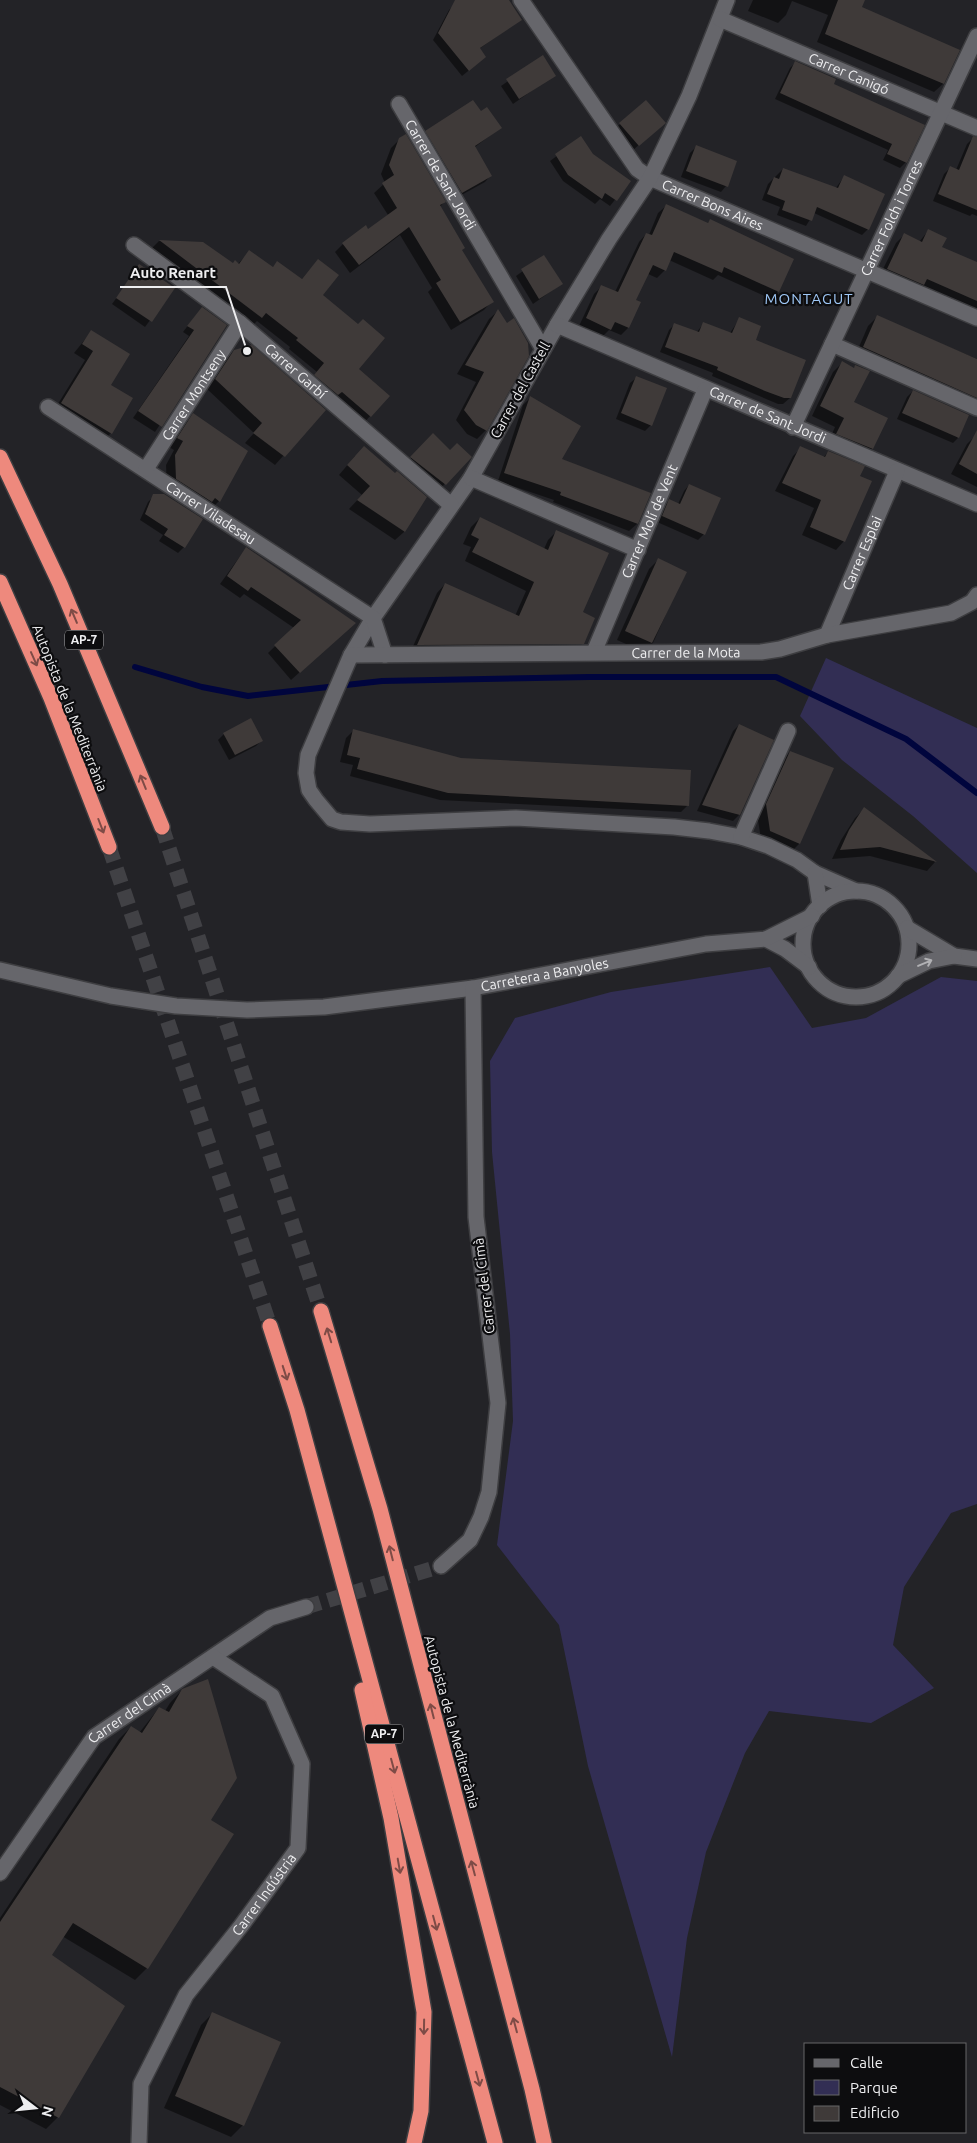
<svg xmlns="http://www.w3.org/2000/svg" width="977" height="2143" viewBox="0 0 977 2143" font-family="Ubuntu,sans-serif">
  <style>
    .green { fill: #322e54 }
    .shadow { fill: #0007 }
    .lines { fill: none; stroke-linecap: round; stroke-linejoin: round }
    .stream { stroke: #00053d; stroke-width: 6 }
    .building { fill: #3f3a39 }
    .minor-tunnel { stroke: #414145; stroke-width: 15; stroke-dasharray: 15 8; stroke-linecap: butt }
    .highway-tunnel { stroke: #414145; stroke-width: 15; stroke-dasharray: 15 8; stroke-linecap: butt }
    .minor-casing { stroke: #3e3e41; stroke-width: 18 }
    .highway-casing { stroke: #3e3e41; stroke-width: 18 }
    .minor { stroke: #66666b; stroke-width: 15 }
    .highway { stroke: #ee897d; stroke-width: 15 }
    .oneway { stroke: #7e4b46 }
    .oneway2 { stroke: #b1b1b4 }
    .labels { text-anchor: middle; stroke-width: 4.5; stroke-linejoin: round; paint-order: stroke }
    .shield { fill: #0d0d0f; stroke: #aaaaac; stroke-width: 1 }
    .shield-label { font-size: 12px; font-weight: bold; fill: #eeeef0 }
    .street-label { font-size: 14px; fill: #eeeef0; stroke: #0d0d0f }
    .neighbourhood-label { font-size: 15px; letter-spacing: 1px; fill: #9fc8f7; stroke: #0d0d0f }
    .leader { fill: none; stroke: #eeeef0; stroke-width: 2 }
    .callout-dot { fill: #eeeef0; stroke: #0d0d0f; stroke-width: 2 }
    .callout-label { font-size: 15px; text-anchor: middle; font-weight: bold; fill: #eeeef0; stroke: #0d0d0f; stroke-width: 4.5; stroke-linejoin: round; paint-order: stroke }
  </style>
  <rect width="100%" height="100%" fill="#232327"/>
  <!-- green -->
  <g class="green">
    <polygon points="826,658 977,728 977,873 913,816 842,760 800,716"/>
    <polygon points="770,967 812,1028 866,1018 941,977 977,981 977,1504 951,1513 904,1587 893,1645 934,1688 871,1723 769,1711 745,1753 706,1852 687,1938 672,2057 588,1766 559,1625 497,1545 513,1421 510,1334 492,1152 490,1061 515,1018 611,992"/>
  </g>
  <!-- shadow -->
  <g class="shadow">
    <polygon points="460,0 507,0 520,20 479,49 478,63 462,76 433,40 449,10"/>
    <polygon points="753,0 863,0 860,8 958,51 943,84 934,92 817,42 828,15 792,1 786,15 778,23 748,11"/>
    <polygon points="542,57 554,75 513,104 501,86"/>
    <polygon points="795,63 832,84 923,125 906,162 900,168 883,160 888,150 775,99 790,68"/>
    <polygon points="480,113 500,128 475,147 490,176 485,182 456,198 420,137 426,132"/>
    <polygon points="620,124 658,128 632,151 614,130"/>
    <polygon points="581,138 592,155 629,182 610,206 600,199 595,204 563,181 550,161"/>
    <polygon points="973,138 977,138 977,216 972,214 970,216 933,201 944,174 950,168 956,170 967,144"/>
    <polygon points="400,139 444,202 440,207 461,250 492,301 484,310 451,330 428,292 432,288 400,235 350,273 335,252 343,244 368,230 388,215 374,193 385,183 381,174 391,148"/>
    <polygon points="696,147 726,186 721,192 681,177 690,153"/>
    <polygon points="783,169 835,189 844,177 868,229 862,235 814,213 806,226 777,215 780,207 762,200 768,184"/>
    <polygon points="666,206 707,224 710,220 778,291 771,299 718,275 713,280 669,260 665,270 657,278 648,274 635,300 628,328 621,335 609,330 602,337 579,326 594,294 602,286 615,292 639,242 646,234 649,235 658,213"/>
    <polygon points="928,231 941,248 977,263 977,312 879,277 896,243 904,235 919,242"/>
    <polygon points="159,241 203,244 233,264 238,264 249,252 272,268 277,263 301,280 318,260 322,295 358,326 357,369 388,396 362,425 307,384 317,372 289,349 290,347 257,321 253,325 152,248"/>
    <polygon points="544,256 561,284 533,304 516,276"/>
    <polygon points="140,266 173,289 145,327 112,304"/>
    <polygon points="498,311 486,430 477,439 467,434 456,420 476,382 457,374 489,319"/>
    <polygon points="196,315 226,326 155,432 133,418 189,336 183,332"/>
    <polygon points="877,317 977,359 977,411 855,356 868,326"/>
    <polygon points="740,318 790,398 783,404 778,404 712,376 713,373 660,352 669,330 675,324 696,333 704,323 730,333"/>
    <polygon points="91,332 110,385 111,433 102,442 53,412 85,360 74,353"/>
    <polygon points="234,351 324,410 275,465 245,443 254,433 207,389 225,360"/>
    <polygon points="842,363 853,369 856,366 853,403 886,419 872,449 863,458 828,443 835,427 812,416 833,372"/>
    <polygon points="636,378 651,425 645,431 616,419 630,383"/>
    <polygon points="913,391 958,438 953,443 897,419 907,397"/>
    <polygon points="531,397 560,459 650,493 637,524 629,531 553,502 554,500 498,481 523,405"/>
    <polygon points="193,415 219,501 210,510 167,488 166,465 174,450 169,447 184,424"/>
    <polygon points="433,435 450,452 470,457 439,490 405,464"/>
    <polygon points="976,435 977,436 977,487 951,474 967,444"/>
    <polygon points="801,448 823,458 828,452 858,476 844,541 836,550 802,535 814,508 775,491 793,456"/>
    <polygon points="355,456 395,475 426,497 404,532 395,540 349,509 362,495 339,475"/>
    <polygon points="689,485 704,534 698,540 657,522 663,507 669,501 678,504 684,491"/>
    <polygon points="154,496 184,547 178,553 159,541 163,535 140,520 148,502"/>
    <polygon points="480,518 544,549 548,540 556,532 581,613 583,643 575,652 410,653 437,593 445,584 515,616 526,591 465,561 471,547 463,544 471,527"/>
    <polygon points="246,548 347,630 291,680 268,653 294,628 244,594 240,598 220,584"/>
    <polygon points="658,560 685,572 653,643 644,652 617,640 649,569"/>
    <polygon points="739,725 739,815 733,821 697,811 733,731"/>
    <polygon points="354,730 461,759 688,805 681,812 440,800 350,776 353,765 340,762 346,738"/>
    <polygon points="224,734 262,740 256,746 229,760 218,740"/>
    <polygon points="790,752 832,769 799,844 790,853 761,839 757,814 781,761"/>
    <polygon points="864,809 935,862 927,871 870,856 832,859 841,840 855,818"/>
    <polygon points="182,1690 210,1820 147,1968 135,1980 62,1936 50,1955 58,2117 46,2129 0,2105 0,1918 119,1739 131,1727 139,1733 159,1708 165,1711 170,1703"/>
    <polygon points="213,2013 243,2125 231,2137 164,2108 201,2025"/>
  </g>
  <g class="lines">
    <!-- stream -->
    <polyline class="stream" points="135,667 202,687 248,696 382,681 589,677 776,677 906,739 977,793"/>
  </g>
  <!-- building -->
  <g class="building">
    <polygon points="455,0 509,0 522,20 480,48 486,57 469,71 438,33"/>
    <polygon points="838,0 865,0 862,7 960,50 944,84 825,34"/>
    <polygon points="543,55 556,76 519,99 506,79"/>
    <polygon points="795,61 836,79 834,84 925,125 907,163 887,154 892,144 780,93"/>
    <polygon points="473,100 481,111 487,107 502,128 475,146 492,176 462,193 425,131"/>
    <polygon points="646,100 666,123 639,146 619,123"/>
    <polygon points="406,134 446,202 440,205 465,248 462,250 494,302 460,322 436,283 441,280 409,227 359,265 342,243 366,225 368,229 397,208 382,183 394,175 389,165 399,138"/>
    <polygon points="581,136 593,154 631,181 617,201 605,193 602,199 568,175 555,154"/>
    <polygon points="973,136 977,137 977,210 938,194 950,166 959,170"/>
    <polygon points="696,145 737,161 728,187 686,171"/>
    <polygon points="783,168 838,188 844,175 885,194 869,230 817,207 812,221 782,210 785,201 767,194 774,177 779,179"/>
    <polygon points="666,204 708,223 710,219 794,259 779,292 724,267 722,273 674,252 666,271 653,265 636,300 641,302 629,328 615,322 611,330 586,318 601,285 618,292 646,233 652,235"/>
    <polygon points="928,229 947,238 942,247 977,262 977,301 927,279 924,285 887,269 904,233 922,242"/>
    <polygon points="159,240 203,242 233,263 235,260 239,264 249,250 273,267 277,261 302,279 318,259 339,275 323,295 358,324 363,319 385,338 359,369 390,396 371,417 342,392 338,395 314,375 324,363 296,340 298,338 266,313 262,318"/>
    <polygon points="544,255 563,284 539,299 521,269"/>
    <polygon points="139,264 175,288 152,322 116,298"/>
    <polygon points="202,307 227,325 162,427 138,411 194,330 187,326"/>
    <polygon points="498,309 507,323 514,318 528,343 529,356 487,431 476,425 464,410 484,372 465,365"/>
    <polygon points="877,315 977,359 977,398 863,347"/>
    <polygon points="739,317 761,326 756,340 806,360 791,398 784,398 765,391 717,370 718,367 665,347 674,323 699,332 703,322 732,333"/>
    <polygon points="91,330 130,354 111,385 133,398 112,434 61,403 93,351 82,344"/>
    <polygon points="252,345 326,410 285,457 253,433 262,423 215,379 234,350"/>
    <polygon points="842,361 854,368 855,365 870,371 854,402 888,418 873,449 836,434 844,418 820,406"/>
    <polygon points="636,376 667,388 652,426 621,413"/>
    <polygon points="913,390 969,415 959,438 902,413"/>
    <polygon points="530,396 581,426 562,459 651,493 638,524 560,495 561,492 504,473"/>
    <polygon points="193,413 248,451 220,502 215,498 212,502 176,479 175,455 183,441 177,438"/>
    <polygon points="977,430 977,474 959,464"/>
    <polygon points="433,433 450,450 457,443 472,457 446,485 410,457"/>
    <polygon points="364,446 395,473 397,471 427,497 405,532 357,500 370,486 347,465"/>
    <polygon points="800,446 825,457 828,451 865,466 860,476 872,481 845,542 810,527 821,500 782,483"/>
    <polygon points="689,484 721,498 705,535 662,516 669,499 680,504"/>
    <polygon points="153,494 164,494 203,519 185,548 164,535 168,529 145,514"/>
    <polygon points="480,517 548,550 556,530 609,553 583,612 595,618 584,644 417,645 445,583 519,616 534,582 472,552 479,539 471,535"/>
    <polygon points="246,547 356,623 300,673 274,645 301,620 251,587 248,591 227,576"/>
    <polygon points="658,558 687,572 652,643 625,631"/>
    <polygon points="251,718 263,741 235,755 223,733"/>
    <polygon points="739,724 774,740 740,815 702,805"/>
    <polygon points="353,729 461,758 691,770 689,806 448,793 357,769 360,758 347,755"/>
    <polygon points="790,751 834,768 800,844 770,831 766,804"/>
    <polygon points="864,807 937,862 880,847 840,850 849,830"/>
    <polygon points="208,1679 237,1778 211,1820 234,1834 148,1969 73,1923 52,1955 125,2006 59,2118 0,2087 0,1922 131,1726 142,1733 159,1707 169,1712 182,1689"/>
    <polygon points="212,2012 281,2042 244,2126 175,2096"/>
  </g>
  <g class="lines">
    <!-- minor-tunnel -->
    <polyline class="minor-tunnel" points="306,1607 441,1566"/>
    <!-- highway-tunnel -->
    <g class="highway-tunnel">
      <polyline points="162,827 321,1311"/>
      <polyline points="109,847 270,1326"/>
    </g>
    <!-- minor casing -->
    <g class="minor-casing">
      <g id="minor">
        <path id="s1" d="M 521,0 L 637,169 L 650,178 L 977,318"/>
        <polyline points="727,0 689,96 650,178 609,239 557,325 471,478 373,618 351,655 308,755 306,773 309,790 316,800 332,819 341,822 370,824 516,818 674,827 709,831 741,837 768,846 797,860 815,873 856,891"/>
        <path id="s2" d="M 720,19 L 977,128"/>
        <path id="s3" d="M 399,104 L 543,349"/>
        <path id="s4" d="M 134,245 L 240,323 L 451,505"/>
        <path id="s5" d="M 557,325 L 977,504"/>
        <polyline points="832,344 977,408"/>
        <path id="s6" d="M 48,407 L 373,618 L 385,655"/>
        <path id="s7" d="M 793,427 L 977,36"/>
        <path id="s8" d="M 146,469 L 240,323"/>
        <polyline points="471,478 638,550"/>
        <path id="s9" d="M 827,635 L 897,471"/>
        <path id="s10" d="M 594,652 L 705,390"/>
        <path id="s11" d="M 351,655 L 761,652 L 780,649 L 827,635 L 951,613 L 972,602 L 977,595"/>
        <polyline points="741,837 788,731"/>
        <polyline points="815,873 820,906"/>
        <circle cx="856" cy="944" r="53"/>
        <polyline points="907,928 954,956 977,959"/>
        <polyline points="766,939 785,949 809,967"/>
        <path id="s12" d="M 0,970 L 111,996 L 176,1006 L 247,1010 L 324,1007 L 473,988 L 706,944 L 766,939 L 812,916"/>
        <polyline points="898,976 929,961 954,956"/>
        <polyline points="441,1566 470,1540 481,1517 489,1492 498,1403 476,1217 473,988"/>
        <path id="s13" d="M 0,1873 L 94,1737 L 270,1618 L 306,1607"/>
        <path id="s14" d="M 139,2143 L 141,2084 L 186,1995 L 241,1926 L 298,1848 L 302,1764 L 272,1696 L 213,1657"/>
      </g>
    </g>
    <!-- highway casing -->
    <g class="highway-casing">
      <g id="highway">
        <polyline points="0,457 60,584 162,827"/>
        <polyline points="0,582 51,698 109,847"/>
        <polyline points="321,1311 380,1509 532,2089 544,2143"/>
        <polyline points="270,1326 297,1410 495,2143"/>
        <polyline points="362,1690 391,1818 424,2012 421,2111 414,2143"/>
      </g>
    </g>
    <!-- minor -->
    <use href="#minor" class="minor"/>
    <!-- highway -->
    <use href="#highway" class="highway"/>
  </g>
  <!-- one-way arrows -->
  <defs><path id="oneway-shaft" d="M-6 0H5M1.5-3L5.5 0L1.5 3" fill="none" stroke-width="1.6" stroke-linecap="round" stroke-linejoin="round" transform="scale(1.25)"/></defs>
  <g class="oneway">
    <use href="#oneway-shaft" transform="translate(74 616) rotate(-113)"/>
    <use href="#oneway-shaft" transform="translate(34 659) rotate(66)"/>
    <use href="#oneway-shaft" transform="translate(143 782) rotate(-112)"/>
    <use href="#oneway-shaft" transform="translate(101 826) rotate(69)"/>
    <use href="#oneway-shaft" transform="translate(329 1335) rotate(-107)"/>
    <use href="#oneway-shaft" transform="translate(285 1373) rotate(72)"/>
    <use href="#oneway-shaft" transform="translate(391 1553) rotate(-104)"/>
    <use href="#oneway-shaft" transform="translate(432 1711) rotate(-104)"/>
    <use href="#oneway-shaft" transform="translate(393 1766) rotate(75)"/>
    <use href="#oneway-shaft" transform="translate(399 1866) rotate(80)"/>
    <use href="#oneway-shaft" transform="translate(473 1868) rotate(-105)"/>
    <use href="#oneway-shaft" transform="translate(435 1923) rotate(75)"/>
    <use href="#oneway-shaft" transform="translate(515 2025) rotate(-105)"/>
    <use href="#oneway-shaft" transform="translate(424 2027) rotate(91)"/>
    <use href="#oneway-shaft" transform="translate(478 2079) rotate(75)"/>
  </g>
  <use class="oneway2" href="#oneway-shaft" transform="translate(925 963) rotate(-23)"/>
  <g class="labels">
    <!-- shield labels -->
    <g class="shield">
      <rect x="65" y="630.5" width="38" height="19" rx="4"/>
      <rect x="365" y="1724.5" width="38" height="19" rx="4"/>
    </g>
    <g class="shield-label">
      <text x="84" y="644">AP-7</text>
      <text x="384" y="1738">AP-7</text>
    </g>
    <!-- street labels -->
    <g class="street-label">
      <text dy="5" stroke="none"><textPath href="#s2" startOffset="140">Carrer Canigó</textPath></text>
      <text dy="5" stroke="none"><textPath href="#s3" startOffset="82">Carrer de Sant Jordi</textPath></text>
      <text dy="5" stroke="none"><textPath href="#s1" startOffset="289">Carrer Bons Aires</textPath></text>
      <text dy="5" stroke="none"><textPath href="#s7" startOffset="231">Carrer Folch i Torres</textPath></text>
      <text dy="5" stroke="none"><textPath href="#s4" startOffset="205">Carrer Garbí</textPath></text>
      <text transform="translate(520 390) rotate(-61)" y="5">Carrer del Castell</text>
      <text dy="5" stroke="none"><textPath href="#s8" startOffset="88">Carrer Montseny</textPath></text>
      <text dy="5" stroke="none"><textPath href="#s5" startOffset="229">Carrer de Sant Jordi</textPath></text>
      <text dy="5" stroke="none"><textPath href="#s6" startOffset="194">Carrer Viladesau</textPath></text>
      <text dy="5" stroke="none"><textPath href="#s10" startOffset="142">Carrer Molí de Vent</textPath></text>
      <text dy="5" stroke="none"><textPath href="#s9" startOffset="89">Carrer Esplai</textPath></text>
      <text dy="5" stroke="none"><textPath href="#s11" startOffset="335">Carrer de la Mota</textPath></text>
      <text transform="translate(70 708) rotate(68)" y="5">Autopista de la Mediterrània</text>
      <text dy="5" stroke="none"><textPath href="#s12" startOffset="551">Carretera a Banyoles</textPath></text>
      <text transform="translate(484 1286) rotate(-97)" y="5">Carrer del Cimà</text>
      <text dy="5" stroke="none"><textPath href="#s13" startOffset="208">Carrer del Cimà</textPath></text>
      <text transform="translate(452 1722) rotate(75)" y="5">Autopista de la Mediterrània</text>
      <text dy="5" stroke="none"><textPath href="#s14" startOffset="286">Carrer Indústria</textPath></text>
    </g>
    <!-- neighbourhood labels -->
    <g class="neighbourhood-label">
      <text x="809" y="304">MONTAGUT</text>
    </g>
  </g>
  <!-- callouts -->
  <path class="leader" d="M247 351L226 287H120"/>
  <circle class="callout-dot" cx="247" cy="351" r="5"/>
  <g class="callout-label">
    <text x="173" y="278">Auto Renart</text>
  </g>
  <!-- legend -->
  <rect x="804" y="2043" width="162" height="90" fill="#0d0d0f" stroke="#676769"/>
  <rect x="814" y="2059" width="25" height="8" fill="#66666b" stroke="#676769"/>
  <text x="850" y="2068" font-size="15" fill="#eeeef0">Calle</text>
  <rect x="814" y="2080" width="25" height="15" fill="#322e54" stroke="#676769"/>
  <text x="850" y="2093" font-size="15" fill="#eeeef0">Parque</text>
  <rect x="814" y="2106" width="25" height="15" fill="#3f3a39" stroke="#676769"/>
  <text x="850" y="2118" font-size="15" fill="#eeeef0">Edificio</text>
  <!-- north arrow -->
  <g transform="translate(35 2108) rotate(106)" stroke="#0d0d0f" stroke-width="4" paint-order="stroke">
  <path d="M0-4L9 19L0 12L-9 19Z" fill="#eeeef0"/>
  <text y="-8" font-size="14" font-weight="bold" text-anchor="middle" fill="#eeeef0">N</text>
  </g>
</svg>
